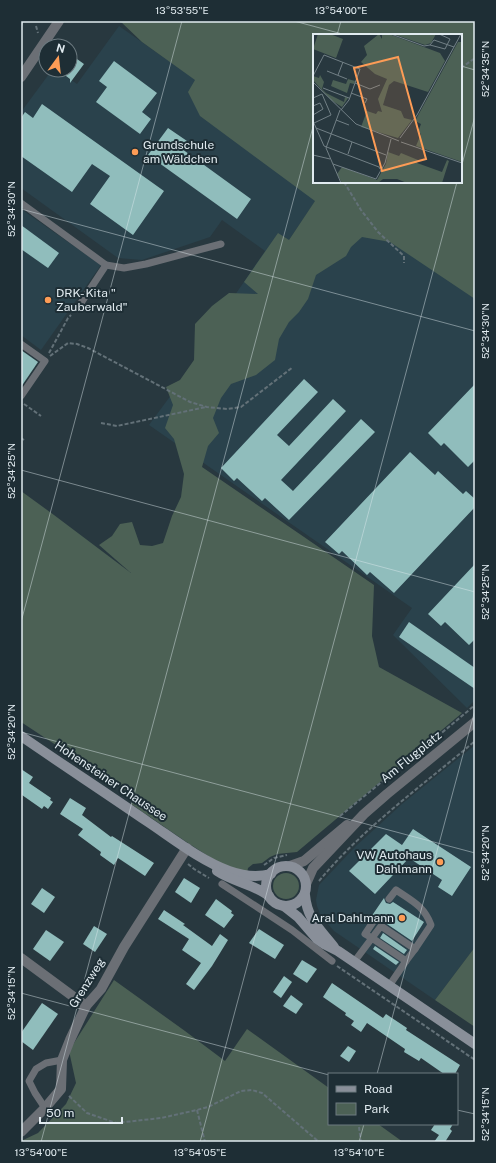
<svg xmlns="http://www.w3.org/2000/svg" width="496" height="1163" viewBox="0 0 496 1163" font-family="'Public Sans',sans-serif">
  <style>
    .built { fill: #2a424c }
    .green { fill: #4c6155; fill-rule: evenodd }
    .building { fill: #90bdbc }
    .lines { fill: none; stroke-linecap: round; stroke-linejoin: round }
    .path { stroke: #637178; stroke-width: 2; stroke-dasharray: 4 2; stroke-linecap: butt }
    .service { stroke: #6b6f75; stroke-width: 7 }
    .minor { stroke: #6b6f75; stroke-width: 10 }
    .tertiary { stroke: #6b6f75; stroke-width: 10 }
    .secondary { stroke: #898f99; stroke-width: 10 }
    .ticks { fill: none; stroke: #e1ebf0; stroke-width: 1; stroke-opacity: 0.45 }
    .poi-dot { fill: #fd9c56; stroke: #1e2e35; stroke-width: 1.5 }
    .labels { text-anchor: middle; stroke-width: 4; stroke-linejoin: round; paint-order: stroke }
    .poi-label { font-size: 12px; fill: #e1ebf0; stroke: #1e2e35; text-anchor: start }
    .street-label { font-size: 12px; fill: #e1ebf0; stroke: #1e2e35 }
    .inset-road { fill: none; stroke: #728086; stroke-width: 1 }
    .view { fill: #fd9c56; fill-opacity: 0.15; stroke: #fd9c56; stroke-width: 2 }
    .inset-edge { fill: none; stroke: #e1ebf0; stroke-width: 2 }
    .neatline { fill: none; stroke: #e1ebf0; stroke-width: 1.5 }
    .ticks-label { font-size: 10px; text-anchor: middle; fill: #e1ebf0 }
  </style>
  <rect width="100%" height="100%" fill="#28383f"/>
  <!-- built -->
  <g class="built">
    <polygon points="119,26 196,80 201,116 316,200 289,240 333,187 475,289 475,700 467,708 393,635 412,608 149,425 202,353 198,349 265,251 222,220 210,237 142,260 118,258 21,188 21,112 52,70 57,70 77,84"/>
    <polygon points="21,209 101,265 41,350 21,335"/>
    <polygon points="475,745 475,947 435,1000 334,931 321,916 317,906 316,900 319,885 356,846 402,804"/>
  </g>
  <!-- green -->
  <g class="green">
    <path d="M 120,21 L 475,21 L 475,299 L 390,242 L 362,237 L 351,247 L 346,256 L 316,275 L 308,299 L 299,312 L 289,322 L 279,339 L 275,360 L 256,375 L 231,384 L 221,398 L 213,418 L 219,433 L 208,446 L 202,467 L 374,585 L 372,636 L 379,667 L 462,713 L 297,852 L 277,854 L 270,857 L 262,863 L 253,864 L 248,868 L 247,873 L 222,865 L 185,841 L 131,804 L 135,797 L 21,722 L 21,491 L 54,515 L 131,573 L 99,545 L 112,536 L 120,524 L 132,522 L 140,545 L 152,546 L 163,543 L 172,516 L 181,497 L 184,474 L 174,439 L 165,428 L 173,405 L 166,387 L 180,380 L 194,360 L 195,324 L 212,306 L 229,293 L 258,294 L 244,282 L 278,233 L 289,240 L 315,201 L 200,116 L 188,92 L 195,80 L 142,42 ZM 314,35 L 461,35 L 461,182 L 314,182 Z"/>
    <circle cx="286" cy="886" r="13"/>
    <polygon points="475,947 475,1027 435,1000"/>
    <polygon points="114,980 185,1031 225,1061 247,1029 329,1088 329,1124 378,1124 403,1142 21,1142 21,1141 38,1133 66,1104 76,1083 69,1051"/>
  </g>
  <!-- building -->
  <g class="building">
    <polygon points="70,54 84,64 70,83 70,79 58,70 70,70"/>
    <polygon points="114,61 157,93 142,112 151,119 140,134 96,102 107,87 99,81"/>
    <polygon points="42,104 164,191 133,235 90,204 110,176 92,164 72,192 21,156 21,118 25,112 33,118"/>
    <polygon points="168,128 187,141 182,149 251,199 237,219 148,155"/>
    <polygon points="21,225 59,253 48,268 21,249"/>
    <polygon points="21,350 38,362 21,387"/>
    <polygon points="304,379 318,392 277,435 289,446 333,399 346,411 281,480 293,491 361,419 375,432 289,520 265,498 262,501 237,478 234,481 221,468"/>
    <polygon points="475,384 475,460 468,467 444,443 441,446 428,433"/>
    <polygon points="410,452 435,475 438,471 463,494 466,491 475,499 475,507 394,593 370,572 367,575 342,551 339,554 325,542"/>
    <polygon points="475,564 475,639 469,645 445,622 441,626 428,614"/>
    <polygon points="409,622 475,668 475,689 399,637"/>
    <polygon points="21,769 33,777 29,783 51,798 50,800 53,802 48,809 44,806 42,809 22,795 21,796"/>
    <polygon points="70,798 86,808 82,815 111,837 112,836 154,863 145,876 118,858 114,865 100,855 101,852 78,835 83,829 60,814"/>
    <polygon points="413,829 471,867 452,896 438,887 442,880 409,858 375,894 349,871 386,834 402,845"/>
    <polygon points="184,878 200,888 191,903 175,892"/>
    <polygon points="42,888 55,897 44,913 31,904"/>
    <polygon points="384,898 385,901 386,903 390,904 393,902 424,922 412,941 384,922 381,921 378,922 376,918 371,917"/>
    <polygon points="216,899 232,911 231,913 234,915 224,928 205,915"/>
    <polygon points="164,910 185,924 183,925 212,946 220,934 228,940 212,966 194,990 186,984 201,963 182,950 189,939 158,919"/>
    <polygon points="94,926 107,934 95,952 83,944"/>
    <polygon points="259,929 284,945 275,959 249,943"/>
    <polygon points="46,930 64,942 50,961 33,949"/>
    <polygon points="383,933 407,950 404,954 380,938"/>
    <polygon points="375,946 399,962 396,965 373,949"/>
    <polygon points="302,960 317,969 307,983 293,974"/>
    <polygon points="284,976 292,982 281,998 273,992"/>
    <polygon points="332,983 383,1018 386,1014 407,1028 406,1030 460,1065 455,1074 444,1074 421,1058 419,1061 404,1052 405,1049 367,1023 361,1032 351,1025 354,1021 345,1015 346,1013 323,997"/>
    <polygon points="291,995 303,1004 296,1014 283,1006"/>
    <polygon points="42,1003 58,1014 33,1050 21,1041 21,1033"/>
    <polygon points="348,1046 356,1051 349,1062 340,1056"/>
    <polygon points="435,1124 453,1124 450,1129 452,1131 445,1142 434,1142 439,1135 431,1130"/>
  </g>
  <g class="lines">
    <!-- path -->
    <g class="path">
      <polyline points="36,26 38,33"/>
      <polyline points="461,68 475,58"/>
      <polyline points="344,182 361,210 378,232 404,256 404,263"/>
      <polyline points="49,353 68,318 71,315"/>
      <polyline points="50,356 68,343 77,344 88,348 190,402 207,407 227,409 241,407 293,367"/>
      <polyline points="24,404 41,416"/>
      <polyline points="101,423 117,426 206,407"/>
      <polyline points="21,438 24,440"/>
      <polyline points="340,816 450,726 475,705"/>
      <polyline points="188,864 194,869 209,878"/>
      <polyline points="264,865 274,858 287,855"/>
      <path d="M 319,881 C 364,827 422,786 475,741"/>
      <polyline points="337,966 475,1060"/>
      <polyline points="69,1096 87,1113 116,1123 161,1118 197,1110 208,1107 241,1091 252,1090 262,1093 319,1142"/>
      <polyline points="197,1110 205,1142"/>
      <polyline points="359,1127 361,1142"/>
    </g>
    <!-- service -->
    <g class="service">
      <polyline points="21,203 106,265 124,268 146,264 221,244"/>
      <polyline points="77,309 106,265"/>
      <polyline points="21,344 45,361 21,396"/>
      <polyline points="222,884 292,930 332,961"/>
      <path d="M 389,899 L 396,890 C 412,901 424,906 431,925 L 415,949"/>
      <polyline points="373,922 365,934 372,938 381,926 415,949 406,961"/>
      <polyline points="354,962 372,938 406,961 389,986"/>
      <polyline points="45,1108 35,1093 29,1081 36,1069 46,1063 62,1060"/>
    </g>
    <!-- minor -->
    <g class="minor">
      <polyline points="21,77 59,21"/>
      <polyline points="21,958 86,1006"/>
      <polyline points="21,1132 45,1108 61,1089 62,1060 70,1040 86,1006 101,989 124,947 187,848"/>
    </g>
    <!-- tertiary -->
    <g class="tertiary">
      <polyline points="290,866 304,861 347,825"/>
      <polyline points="306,884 313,868 364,814 387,794 475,722"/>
    </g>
    <!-- secondary -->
    <g class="secondary">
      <path d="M 21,736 C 63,765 106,793 148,822 C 172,838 201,861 229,871 C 243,876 256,878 271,874"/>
      <circle cx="286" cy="886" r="20"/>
      <path d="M 217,871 C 233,882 254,884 269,896"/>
      <path d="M 305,895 C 307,919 320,929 334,947"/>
      <polyline points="284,906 298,917 317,939 324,944 338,951 475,1044"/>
    </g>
  </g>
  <!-- ticks -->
  <path class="ticks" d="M 294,21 L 346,35M 21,28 L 23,21M 337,35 L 341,21M 461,66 L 475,70M 461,168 L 475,116M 21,209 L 475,331M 21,470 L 475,592M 21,622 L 182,21M 21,732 L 475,853M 21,993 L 329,1075M 377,1074 L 475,710M 457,1110 L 475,1114M 41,1142 L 314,123M 200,1142 L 457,182M 359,1142 L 364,1124"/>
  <!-- markers -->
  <g class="poi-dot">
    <circle cx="135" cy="152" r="4"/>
    <circle cx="48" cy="300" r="4"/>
    <circle cx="440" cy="862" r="4"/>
    <circle cx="402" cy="918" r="4"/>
  </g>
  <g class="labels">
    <!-- poi labels -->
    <g class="poi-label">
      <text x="143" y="149">Grundschule<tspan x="143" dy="14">am Wäldchen</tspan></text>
      <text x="56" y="297">DRK- Kita "<tspan x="56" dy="14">Zauberwald"</tspan></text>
      <text x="432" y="859" text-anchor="end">VW Autohaus<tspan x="432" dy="14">Dahlmann</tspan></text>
      <text x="394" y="922" text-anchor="end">Aral Dahlmann</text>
    </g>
    <!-- street labels -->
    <g class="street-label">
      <text transform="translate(411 757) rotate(-39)" y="4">Am Flugplatz</text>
      <text transform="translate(111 781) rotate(34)" y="4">Hohensteiner Chaussee</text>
      <text transform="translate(87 983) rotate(-58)" y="4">Grenzweg</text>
    </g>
  </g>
  <!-- overview -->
  <g transform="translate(313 34)">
    <rect width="149" height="149" fill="#28383f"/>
    <path d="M 5,0 L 17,0 L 30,5 L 23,24 L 0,15 ZM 66,0 L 69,5 L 69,0 L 76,0 L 127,19 L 132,27 L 115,58 L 81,47 L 76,51 L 70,71 L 88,77 L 91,84 L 99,86 L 85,104 L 48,93 L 54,77 L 63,80 L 65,77 L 69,78 L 65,65 L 74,45 L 62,40 L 48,28 L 54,21 L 51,12 ZM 80,0 L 123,0 L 118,9 L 112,11 ZM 145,8 L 149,8 L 149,128 L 103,112 L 108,100 L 105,98 L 108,90 L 102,87 ZM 7,41 L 11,48 L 9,55 L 13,59 L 31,68 L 32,63 L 35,64 L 29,73 L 18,66 L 0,46 L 0,42 L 6,44 ZM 35,45 L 42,47 L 41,50 L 37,49 L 34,59 L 18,52 L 20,46 L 33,50 ZM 75,118 L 86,122 L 88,119 L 105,126 L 104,129 L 129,138 L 134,126 L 136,127 L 129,149 L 94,149 L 84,145 L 70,145 L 65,149 L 29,149 L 24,140 L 29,133 L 64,146 L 73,130 Z" fill="#4c6155"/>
    <path class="inset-road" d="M 78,0 L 111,12 L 117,11 L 121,6 L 141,13M 117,11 L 132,15 L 137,5 L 126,0M 14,37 L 34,45M 25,41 L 30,28M 0,42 L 11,21 L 47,35 L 36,66 L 28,76M 0,48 L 43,90 L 86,107M 42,49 L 57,55 L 67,51M 10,54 L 36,64M 38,59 L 54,65 L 52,69M 0,64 L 9,60 L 18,81 L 1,89M 0,72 L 7,69 L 10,75 L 0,81M 27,76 L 13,114 L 28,149M 23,86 L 36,91M 0,87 L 11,112 L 66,133 L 67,135M 3,94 L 73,121M 87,104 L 104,81 L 148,0M 88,108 L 149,129M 35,120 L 39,108M 0,121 L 17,125M 20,130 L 63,145 L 72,129 L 78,105"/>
    <path class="view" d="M 85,23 L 113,125 L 69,137 L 41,34 Z"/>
    <rect width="149" height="149" class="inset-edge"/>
  </g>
  <!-- border -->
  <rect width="496" height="1163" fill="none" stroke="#1e2e35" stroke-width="44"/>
  <!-- legend -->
  <rect x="328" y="1073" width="130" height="52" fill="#1e2e35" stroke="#6c7a80"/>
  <rect x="336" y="1086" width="20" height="6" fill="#898f99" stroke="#6c7a80"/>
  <text x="364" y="1093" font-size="12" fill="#e1ebf0">Road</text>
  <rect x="336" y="1103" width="20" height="12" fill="#4c6155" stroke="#6c7a80"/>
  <text x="364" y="1113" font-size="12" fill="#e1ebf0">Park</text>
  <!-- north arrow -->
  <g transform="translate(58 58) rotate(15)"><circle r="19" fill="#1e2e35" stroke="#6c7a80"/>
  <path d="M0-3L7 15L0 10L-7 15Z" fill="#fd9c56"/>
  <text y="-6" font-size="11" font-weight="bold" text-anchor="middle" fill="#e1ebf0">N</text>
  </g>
  <!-- scale -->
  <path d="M40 1117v6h82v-6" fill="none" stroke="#e1ebf0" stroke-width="2"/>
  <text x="46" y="1117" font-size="12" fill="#e1ebf0" stroke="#1e2e35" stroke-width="3" paint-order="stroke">50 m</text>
  <rect x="22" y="22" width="452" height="1119" class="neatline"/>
  <g class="ticks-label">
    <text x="182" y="14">13°53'55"E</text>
    <text x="341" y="14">13°54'00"E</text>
    <text transform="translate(485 69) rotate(-90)" y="4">52°34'35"N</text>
    <text transform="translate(11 209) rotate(-90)" y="4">52°34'30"N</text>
    <text transform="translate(485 331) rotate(-90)" y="4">52°34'30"N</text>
    <text transform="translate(11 471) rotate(-90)" y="4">52°34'25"N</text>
    <text transform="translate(485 592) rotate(-90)" y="4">52°34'25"N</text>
    <text transform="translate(11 732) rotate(-90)" y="4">52°34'20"N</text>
    <text transform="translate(485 853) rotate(-90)" y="4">52°34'20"N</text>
    <text transform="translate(11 993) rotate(-90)" y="4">52°34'15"N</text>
    <text transform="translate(485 1114) rotate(-90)" y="4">52°34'15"N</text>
    <text x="41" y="1156">13°54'00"E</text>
    <text x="200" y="1156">13°54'05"E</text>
    <text x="359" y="1156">13°54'10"E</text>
  </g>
</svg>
